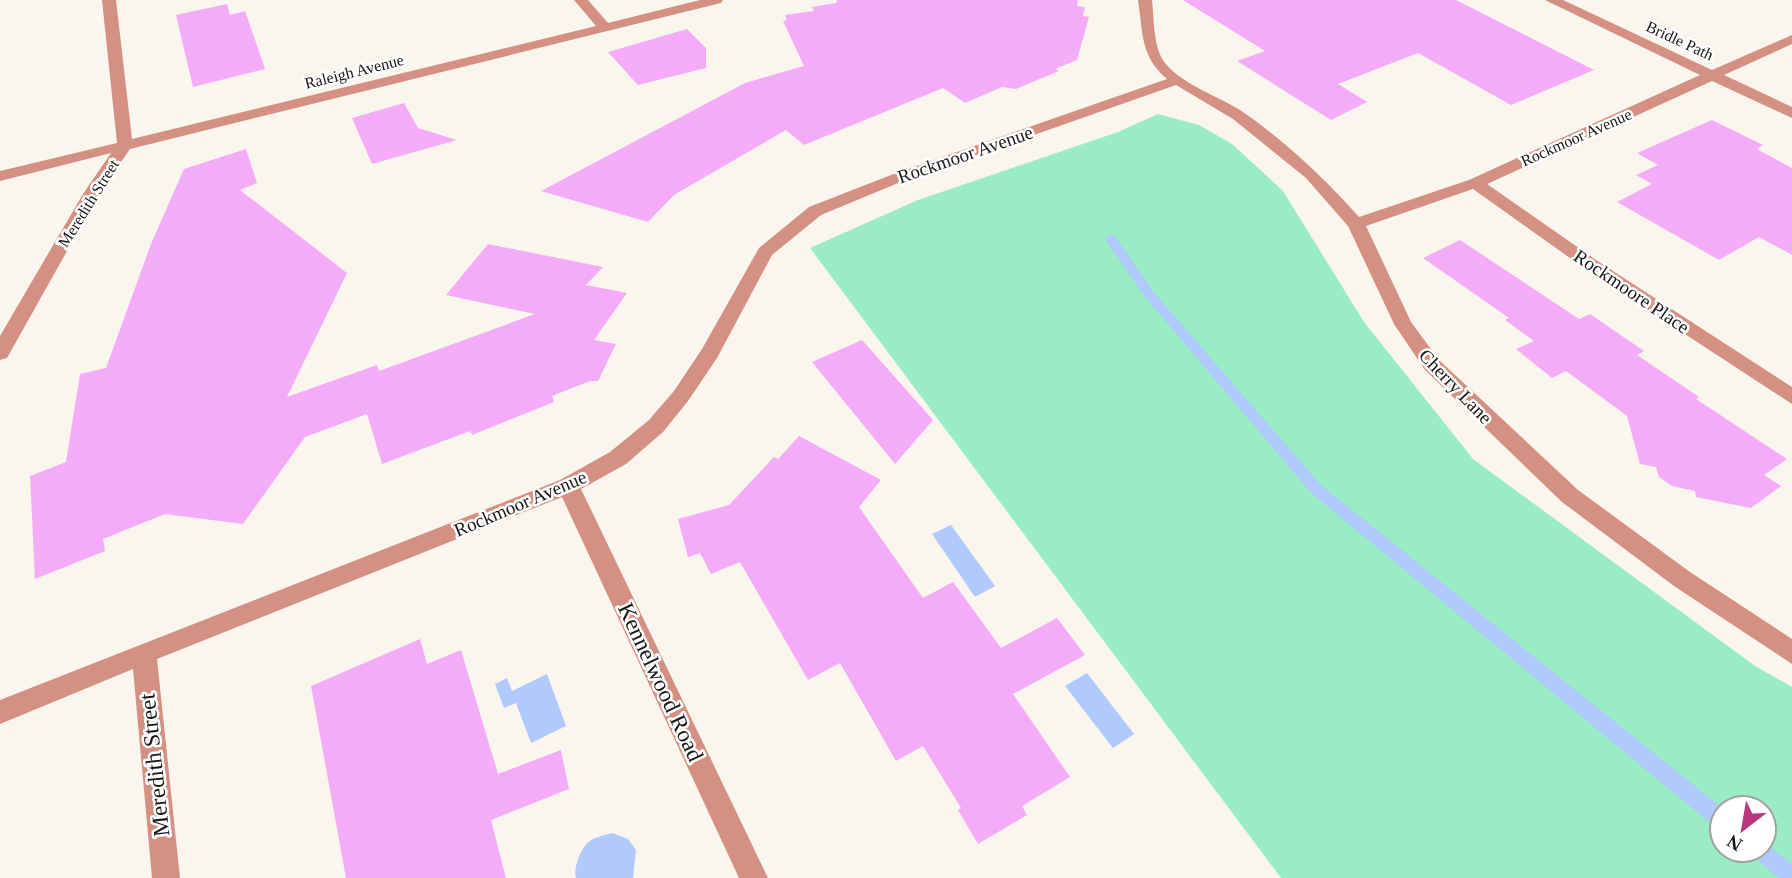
<svg xmlns="http://www.w3.org/2000/svg" width="1792" height="878" viewBox="0 0 1792 878" font-family="Georgia,serif">
  <style>
    .green { fill: #9aecc5; fill-rule: evenodd }
    .water { fill: #b1cafd }
    .lines { fill: none; stroke-linecap: round; stroke-linejoin: round }
    .stream { fill: #b1cafd; fill-rule: evenodd }
    .building { fill: #f4acf9 }
    .street { fill: #d49183; fill-rule: evenodd }
    .labels { text-anchor: middle; stroke-width: 5; stroke-linejoin: round; paint-order: stroke }
    .far-street-label { font-size: 16px; fill: #191714; stroke: #fff }
    .street-label { font-size: 19px; fill: #191714; stroke: #fff }
    .near-street-label { font-size: 23px; fill: #191714; stroke: #fff }
  </style>
  <rect width="100%" height="100%" fill="#faf5ed"/>
  <!-- green -->
  <path class="green" d="M 1158,114 L 1199,125 L 1232,144 L 1283,191 L 1364,322 L 1473,459 L 1755,666 L 1792,687 L 1792,878 L 1281,878 L 810,248 L 918,200 L 1118,132 ZM 1722,808 L 1764,808 L 1764,850 L 1722,850 Z"/>
  <!-- water -->
  <g class="water">
    <polygon points="951,525 995,586 975,597 932,534"/>
    <polygon points="1087,673 1134,734 1113,748 1065,686"/>
    <polygon points="547,674 566,726 531,743 516,703 504,708 495,684 507,678 512,691"/>
    <path d="M 612,833 L 628,839 L 636,850 L 633,878 L 576,878 C 573,868 581,847 590,841 C 595,837 606,835 612,833 Z"/>
  </g>
  <g class="lines">
    <!-- stream -->
    <g class="stream">
      <polygon points="1111,235 1115,236 1153,291 1321,485 1722,808 1722,829 1715,827 1311,493 1145,297 1105,239"/>
      <polygon points="1764,842 1792,864 1792,878 1779,878 1753,857 1751,850 1764,850"/>
    </g>
  </g>
  <!-- building -->
  <g class="building">
    <polygon points="837,0 1078,0 1077,6 1085,7 1083,16 1089,17 1077,60 1055,69 1059,71 1016,89 1002,87 965,103 943,88 804,145 786,130 674,195 648,222 541,191 745,83 804,66 783,21 787,20 785,15 814,11 812,7 836,3"/>
    <polygon points="1183,0 1456,0 1594,70 1511,105 1418,53 1338,84 1367,102 1331,120 1237,61 1265,51"/>
    <polygon points="227,4 230,15 245,11 265,69 193,87 176,15"/>
    <polygon points="687,29 706,48 706,68 638,85 608,52"/>
    <polygon points="404,103 418,128 457,140 372,164 352,118"/>
    <polygon points="1712,120 1763,145 1757,149 1792,168 1792,255 1759,237 1719,260 1617,202 1652,184 1636,175 1658,165 1637,153"/>
    <polygon points="246,149 257,183 240,190 347,273 287,397 377,365 379,371 535,314 446,295 488,244 603,267 586,285 627,293 594,340 616,344 598,381 590,381 552,396 554,402 472,435 470,431 382,464 367,414 305,437 243,524 165,514 103,539 105,551 35,579 30,476 66,462 80,374 106,368 151,244 184,169"/>
    <polygon points="1460,240 1579,319 1590,314 1644,351 1637,355 1699,397 1696,399 1787,459 1764,475 1781,486 1751,508 1696,497 1695,491 1672,486 1659,477 1656,467 1640,464 1627,416 1566,371 1552,378 1516,349 1534,341 1505,320 1509,318 1423,258"/>
    <polygon points="862,340 933,420 895,464 812,362"/>
    <polygon points="799,436 881,480 859,507 923,598 953,582 1001,648 1057,618 1085,655 1013,694 1070,777 1022,806 1027,815 978,844 958,810 961,808 923,746 896,761 840,663 808,680 740,562 711,574 700,553 688,557 678,519 729,505 774,457 778,459"/>
    <polygon points="420,639 427,664 461,650 498,774 561,750 569,789 491,820 506,878 346,878 311,686"/>
  </g>
  <g class="lines">
    <!-- street -->
    <g class="street">
      <polygon points="102,0 116,0 132,139 596,26 574,0 588,0 608,23 700,0 723,0 721,3 130,149 99,194 7,358 0,360 0,336 83,194 111,153 0,181 0,171 117,143"/>
      <path d="M 1138,0 L 1152,0 C 1154,18 1153,48 1165,63 C 1184,86 1219,96 1243,112 C 1286,142 1324,178 1359,217 L 1469,180 L 1700,75 L 1545,0 L 1563,0 L 1712,70 L 1792,35 L 1792,44 L 1724,75 L 1792,107 L 1792,118 L 1712,81 L 1487,184 L 1596,260 L 1792,387 L 1792,404 L 1584,268 L 1473,189 L 1366,226 L 1411,322 L 1439,360 L 1578,490 L 1690,572 L 1792,639 L 1792,664 L 1674,586 L 1562,502 L 1425,370 L 1394,324 L 1348,226 L 1306,178 L 1233,119 L 1176,85 L 903,181 L 821,215 L 772,255 L 717,358 L 688,401 L 663,432 L 626,464 L 581,489 L 768,878 L 739,878 L 562,497 L 157,659 L 180,878 L 152,878 L 133,669 L 0,724 L 0,700 L 560,480 L 610,452 L 649,420 L 674,391 L 702,349 L 759,248 L 809,207 L 891,175 L 1167,79 C 1140,56 1143,32 1138,0 Z"/>
    </g>
  </g>
  <g class="labels">
    <!-- far-street labels -->
    <g class="far-street-label">
      <text transform="translate(1680 40) rotate(25)" y="6">Bridle Path</text>
      <text transform="translate(354 71) rotate(-14)" y="6">Raleigh Avenue</text>
      <text transform="translate(1576 137) rotate(-24)" y="6">Rockmoor Avenue</text>
      <text transform="translate(88 203) rotate(-58)" y="6">Meredith Street</text>
    </g>
    <!-- street labels -->
    <g class="street-label">
      <text transform="translate(965 154) rotate(-19)" y="7">Rockmoor Avenue</text>
      <text transform="translate(1632 291) rotate(34)" y="7">Rockmoore Place</text>
      <text transform="translate(1456 386) rotate(46)" y="7">Cherry Lane</text>
      <text transform="translate(520 503) rotate(-23)" y="7">Rockmoor Avenue</text>
    </g>
    <!-- near-street labels -->
    <g class="near-street-label">
      <text transform="translate(661 682) rotate(65)" y="8">Kennelwood Road</text>
      <text transform="translate(154 765) rotate(-96)" y="8">Meredith Street</text>
    </g>
  </g>
  <!-- north arrow -->
  <g transform="translate(1743 829) rotate(211)"><circle r="33" fill="#ffffff" stroke="#a3a2a1" stroke-width="2"/>
  <path d="M0-5L12 26L0 18L-12 26Z" fill="#bb377c"/>
  <text y="-10" font-size="19" font-weight="bold" text-anchor="middle" fill="#191714">N</text>
  </g>
</svg>
